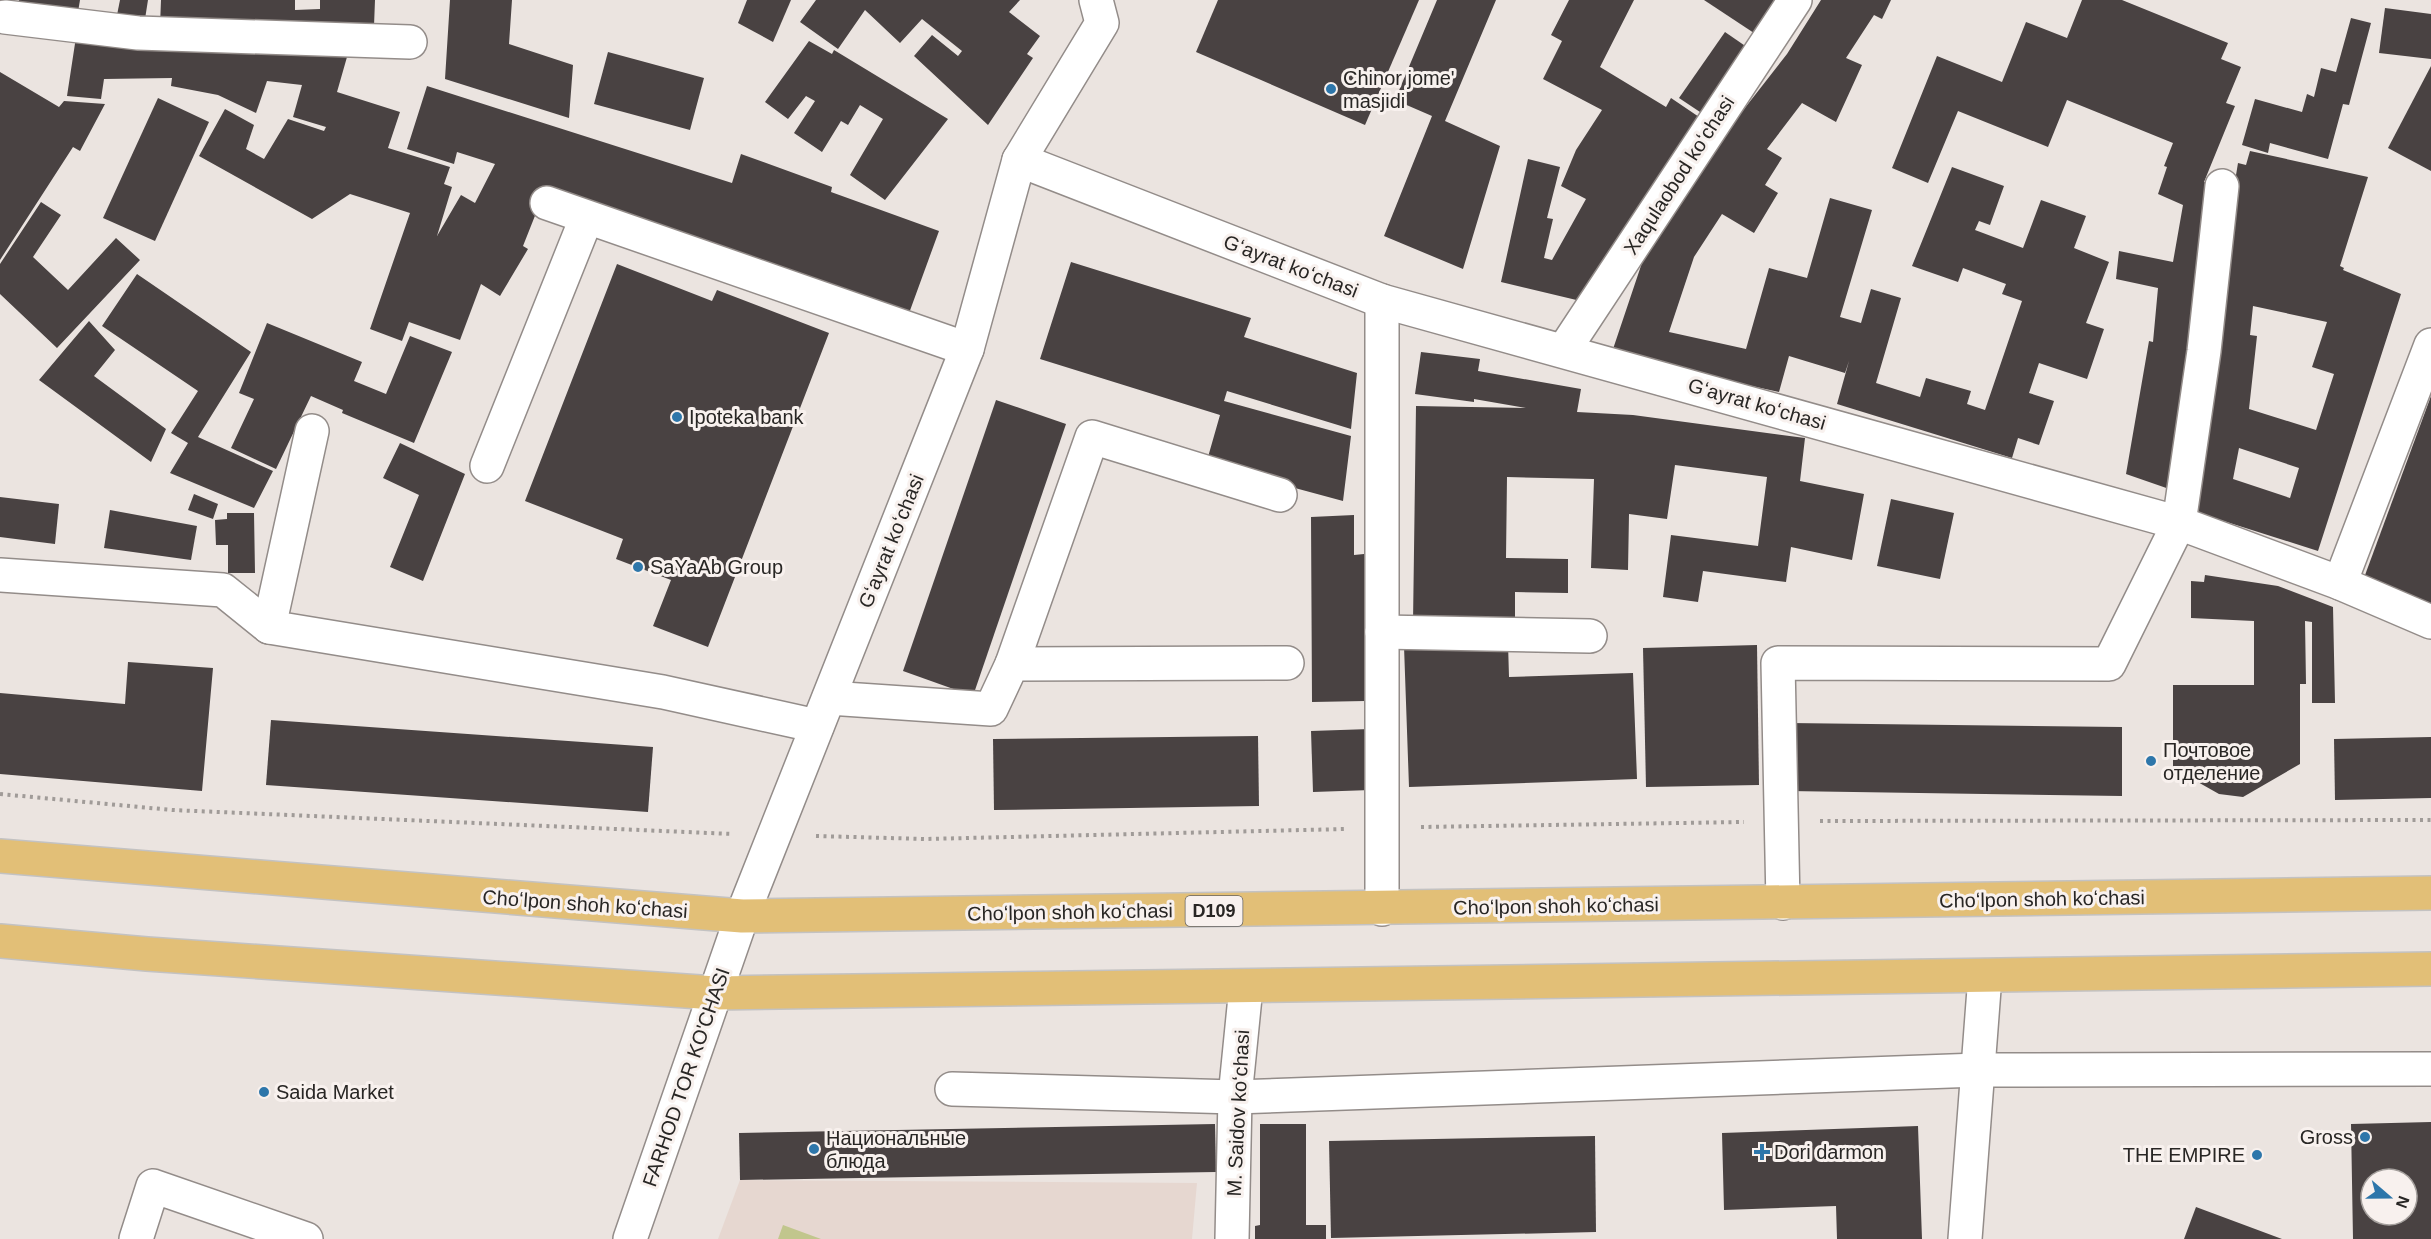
<svg xmlns="http://www.w3.org/2000/svg" width="2431" height="1239" viewBox="0 0 2431 1239" font-family="Helvetica,sans-serif">
  <style>
    .built { fill: #e6d7d0 }
    .green { fill: #c1c68d }
    .building { fill: #494242; fill-rule: evenodd }
    .lines { fill: none; stroke-linecap: round; stroke-linejoin: round }
    .minor-casing { stroke: #938c89; stroke-width: 36 }
    .major-casing { stroke: #c3c2c2; stroke-width: 36 }
    .path { stroke: #a09b98; stroke-width: 4; stroke-dasharray: 3 4.5; stroke-linecap: butt }
    .minor { stroke: #fff; stroke-width: 33 }
    .major { stroke: #e2bf77; stroke-width: 33 }
    .poi-dot { fill: #2d76aa; stroke: #f8f1ee; stroke-width: 2 }
    .labels { text-anchor: middle; stroke-width: 6; stroke-linejoin: round; paint-order: stroke }
    .shield { fill: #f8f1ee; stroke: #666361; stroke-width: 1.5 }
    .shield-label { font-size: 18px; font-weight: bold; fill: #282624 }
    .poi-label { font-size: 20px; fill: #282624; stroke: #f8f1ee; text-anchor: start }
    .street-label { font-size: 20px; fill: #282624; stroke: #f8f1ee }
  </style>
  <rect width="100%" height="100%" fill="#ebe4e0"/>
  <!-- built -->
  <polygon class="built" points="740,1180 1197,1183 1192,1239 718,1239"/>
  <!-- green -->
  <polygon class="green" points="783,1225 821,1239 778,1239"/>
  <!-- building -->
  <g class="building">
    <polygon points="19,0 80,0 77,18 18,7"/>
    <polygon points="120,0 148,0 145,19 117,15"/>
    <polygon points="161,0 295,0 295,10 320,9 320,0 375,0 374,26 160,26"/>
    <polygon points="450,0 512,0 509,44 573,65 569,118 445,79"/>
    <polygon points="747,0 791,0 773,42 738,23"/>
    <polygon points="816,0 1020,0 1009,12 1040,36 1027,54 1033,58 988,125 914,56 932,35 958,56 962,51 922,19 900,43 865,10 838,49 800,22"/>
    <polygon points="1218,0 1419,0 1365,125 1196,52"/>
    <polygon points="1437,0 1496,0 1445,121 1500,146 1463,269 1384,236 1432,116 1395,100"/>
    <polygon points="1569,0 1634,0 1600,67 1666,107 1671,98 1702,119 1589,303 1501,282 1528,159 1560,167 1547,218 1553,219 1544,258 1552,260 1586,199 1561,186 1576,150 1602,110 1543,79 1562,41 1551,35"/>
    <polygon points="1704,0 1780,0 1757,35"/>
    <polygon points="1821,0 1891,0 1882,19 1874,15 1846,58 1862,65 1836,122 1802,103 1767,149 1782,158 1765,185 1778,193 1754,233 1722,214 1694,257 1669,332 1746,349 1769,268 1807,278 1830,198 1872,210 1840,317 1861,323 1871,289 1901,298 1876,383 1920,397 1926,378 1971,391 1967,404 1985,410 2022,301 2002,294 2006,284 1963,268 1958,282 1912,266 1952,167 2004,186 1990,225 1979,221 1975,230 2023,248 2041,200 2086,216 2074,248 2109,262 2086,323 2104,329 2087,379 2039,363 2029,393 2054,401 2039,445 2018,438 2012,458 1837,404 1849,361 1845,373 1789,356 1779,392 1611,355 1650,239 1704,148 1713,154 1730,127 1787,54"/>
    <polygon points="2082,0 2122,0 2228,43 2221,59 2241,67 2226,103 2235,106 2204,182 2216,187 2175,491 2126,474 2149,341 2153,342 2158,288 2116,279 2119,251 2173,262 2183,205 2158,194 2167,167 2164,166 2173,143 2067,100 2048,147 1958,111 1928,183 1892,168 1937,56 2002,82 2026,22 2067,38"/>
    <polygon points="2385,8 2431,14 2431,59 2379,53"/>
    <polygon points="2351,18 2371,23 2349,105 2343,104 2328,159 2270,143 2268,153 2242,145 2255,99 2302,112 2307,94 2314,97 2321,68 2336,72"/>
    <polygon points="1725,32 1754,52 1709,118 1679,98"/>
    <polygon points="76,37 349,50 337,92 400,112 388,148 450,167 444,184 452,187 437,236 461,195 475,203 495,164 457,152 454,164 407,149 427,86 732,183 741,154 832,187 831,192 939,231 908,316 544,193 523,246 528,249 500,296 481,284 460,340 409,322 402,341 370,329 410,213 350,194 312,219 199,156 225,109 254,125 246,149 264,159 288,119 324,131 326,127 293,117 302,85 267,81 256,113 218,95 171,86 172,78 104,79 101,99 67,96"/>
    <polygon points="809,41 832,54 834,50 948,119 885,200 850,175 883,119 860,105 848,125 841,121 822,152 794,133 815,101 806,96 788,119 765,102"/>
    <polygon points="608,52 704,78 690,130 594,104"/>
    <polygon points="2431,66 2431,171 2388,148"/>
    <polygon points="0,72 59,107 64,101 105,104 80,151 73,147 0,260"/>
    <polygon points="158,98 209,122 155,241 103,218"/>
    <path d="M 2250,151 L 2368,177 L 2340,266 L 2344,268 L 2343,270 L 2401,294 L 2318,551 L 2189,510 L 2223,254 L 2238,163 L 2246,165 ZM 2253,306 L 2327,322 L 2312,367 L 2334,374 L 2316,430 L 2249,409 L 2257,336 L 2250,335 ZM 2239,448 L 2299,468 L 2290,498 L 2233,479 Z"/>
    <polygon points="41,202 61,215 33,257 68,290 116,238 140,260 57,348 0,294 0,264"/>
    <polygon points="1071,262 1251,318 1244,337 1357,373 1351,429 1227,391 1224,401 1351,436 1343,501 1206,464 1220,415 1040,359"/>
    <polygon points="617,264 712,301 717,290 829,333 708,647 653,626 671,580 616,559 623,539 525,501"/>
    <polygon points="137,274 251,352 198,437 273,471 254,508 170,473 188,443 171,433 198,391 102,326"/>
    <polygon points="89,321 115,350 94,376 166,429 151,462 39,380"/>
    <polygon points="267,323 362,362 354,381 386,394 410,336 452,352 414,443 342,413 343,410 311,396 276,469 231,448 254,399 239,393"/>
    <polygon points="1421,352 1480,359 1478,371 1581,389 1577,412 1633,415 1805,438 1800,481 1864,494 1852,560 1791,547 1786,582 1703,571 1698,602 1663,597 1671,535 1758,546 1767,477 1675,465 1667,519 1629,514 1628,570 1591,568 1594,479 1507,477 1506,558 1568,559 1568,593 1515,592 1515,624 1413,623 1416,406 1526,408 1474,399 1474,402 1415,394"/>
    <polygon points="2431,396 2431,611 2361,586"/>
    <polygon points="996,400 1066,424 973,696 903,671"/>
    <polygon points="400,443 465,474 423,581 390,567 419,495 383,478"/>
    <polygon points="194,494 218,504 213,519 188,510"/>
    <polygon points="0,497 59,504 55,544 0,537"/>
    <polygon points="1891,499 1954,513 1940,579 1877,566"/>
    <polygon points="110,510 197,526 191,560 104,548"/>
    <polygon points="227,513 254,513 255,573 228,573 228,545 216,545 215,520 227,519"/>
    <polygon points="1354,515 1354,555 1364,554 1365,701 1312,702 1311,517"/>
    <polygon points="2205,575 2278,586 2333,607 2335,703 2312,703 2312,622 2305,621 2306,684 2300,684 2300,764 2243,797 2219,794 2173,768 2173,685 2254,685 2254,621 2191,618 2191,581 2204,582"/>
    <polygon points="1508,643 1509,677 1633,673 1637,779 1409,787 1404,646"/>
    <polygon points="1757,645 1759,785 1646,787 1643,648"/>
    <polygon points="128,662 213,668 202,791 0,774 0,693 125,704"/>
    <polygon points="271,720 653,747 648,812 266,785"/>
    <polygon points="1789,723 2122,727 2122,796 1788,791"/>
    <polygon points="1370,729 1371,790 1313,792 1311,731"/>
    <polygon points="1258,736 1259,806 994,810 993,739"/>
    <polygon points="2431,737 2431,798 2335,800 2334,739"/>
    <path d="M 2431,1122 L 2431,1239 L 2353,1239 L 2351,1124 ZM 2371,1179 L 2407,1179 L 2407,1215 L 2371,1215 Z"/>
    <polygon points="1215,1124 1216,1172 740,1180 739,1133"/>
    <polygon points="1260,1124 1306,1124 1306,1225 1326,1225 1326,1239 1255,1239 1255,1226 1260,1225"/>
    <polygon points="1918,1126 1922,1239 1837,1239 1836,1206 1724,1210 1722,1133"/>
    <polygon points="1595,1136 1596,1232 1331,1238 1329,1141"/>
    <polygon points="2196,1207 2282,1239 2184,1239"/>
  </g>
  <g class="lines">
    <!-- minor casing -->
    <g class="minor-casing">
      <g id="minor">
        <polyline points="5,17 138,33 410,42"/>
        <polyline points="1019,160 1382,301 2179,523 2204,351 2222,186"/>
        <polyline points="547,203 967,349"/>
        <polyline points="1382,301 1382,909"/>
        <polyline points="1564,350 1795,0"/>
        <polyline points="312,431 269,627 663,692 817,726"/>
        <polyline points="487,466 586,219"/>
        <polyline points="0,575 223,590 269,627"/>
        <polyline points="2340,583 2431,345"/>
        <polyline points="1382,632 1590,636"/>
        <polyline points="1012,664 1092,437 1280,495"/>
        <polyline points="829,698 991,709 1012,664 1287,663"/>
        <polyline points="1783,903 1778,663 2109,664 2179,523 2340,583 2431,622"/>
        <polyline points="952,1089 1235,1097 1978,1070 2431,1069"/>
        <polyline points="136,1239 153,1186 306,1239"/>
        <polyline points="630,1239 742,916 967,349 1019,160 1102,23 1096,0"/>
        <polyline points="1232,1239 1235,1097 1246,987"/>
        <polyline points="1965,1239 1985,976"/>
      </g>
    </g>
    <!-- major casing -->
    <g class="major-casing">
      <g id="major">
        <polyline points="0,856 742,916 2431,893"/>
        <polyline points="0,941 147,954 715,993 2431,969"/>
      </g>
    </g>
    <!-- path -->
    <g class="path">
      <polyline points="0,794 172,810 733,834"/>
      <polyline points="1820,821 2431,820"/>
      <polyline points="1421,827 1744,822"/>
      <polyline points="816,836 925,839 1345,829"/>
    </g>
    <!-- minor -->
    <use href="#minor" class="minor"/>
    <!-- major -->
    <use href="#major" class="major"/>
  </g>
  <!-- markers -->
  <g class="poi-dot">
    <circle cx="1331" cy="89" r="6"/>
    <circle cx="677" cy="417" r="6"/>
    <circle cx="638" cy="567" r="6"/>
    <circle cx="2151" cy="761" r="6"/>
    <circle cx="264" cy="1092" r="6"/>
    <circle cx="2365" cy="1137" r="6"/>
    <circle cx="814" cy="1149" r="6"/>
    <path d="M1759 1143h6v6h6v6h-6v6h-6v-6h-6v-6h6z"/>
    <circle cx="2257" cy="1155" r="6"/>
  </g>
  <g class="labels">
    <!-- shield labels -->
    <rect class="shield" x="1185.5" y="896" width="57" height="30" rx="4.5"/>
    <g class="shield-label">
      <text x="1214" y="917">D109</text>
    </g>
    <!-- poi labels -->
    <g class="poi-label">
      <text x="1343" y="85">Chinor jome'<tspan x="1343" dy="23">masjidi</tspan></text>
      <text x="689" y="424">Ipoteka bank</text>
      <text x="650" y="574">SaYaAb Group</text>
      <text x="2163" y="757">Почтовое<tspan x="2163" dy="23">отделение</tspan></text>
      <text x="276" y="1099">Saida Market</text>
      <text x="2353" y="1144" text-anchor="end">Gross</text>
      <text x="826" y="1145">Национальные<tspan x="826" dy="23">блюда</tspan></text>
      <text x="1774" y="1159">Dori darmon</text>
      <text x="2245" y="1162" text-anchor="end">THE EMPIRE</text>
    </g>
    <!-- street labels -->
    <g class="street-label">
      <text transform="translate(1679 175) rotate(-57)" y="7">Xaqulaobod koʻchasi</text>
      <text transform="translate(1291 266) rotate(21)" y="7">Gʻayrat koʻchasi</text>
      <text transform="translate(1757 404) rotate(16)" y="7">Gʻayrat koʻchasi</text>
      <text transform="translate(891 541) rotate(-68)" y="7">Gʻayrat koʻchasi</text>
      <text transform="translate(2042 899) rotate(-1)" y="7">Choʻlpon shoh koʻchasi</text>
      <text transform="translate(585 904) rotate(4)" y="7">Choʻlpon shoh koʻchasi</text>
      <text transform="translate(1556 906) rotate(-1)" y="7">Choʻlpon shoh koʻchasi</text>
      <text transform="translate(1070 912) rotate(-1)" y="7">Choʻlpon shoh koʻchasi</text>
      <text transform="translate(686 1077) rotate(-71)" y="7">FARHOD TOR KO'CHASI</text>
      <text transform="translate(1238 1113) rotate(-87)" y="7">M. Saidov koʻchasi</text>
    </g>
  </g>
  <!-- north arrow -->
  <g transform="translate(2389 1197) rotate(110)"><circle r="28" fill="#f8f1ee" stroke="#a5a09d" stroke-width="1.5"/>
  <path d="M0-4.5L10 22L0 15L-10 22Z" fill="#2d76aa"/>
  <text y="-9" font-size="16" font-weight="bold" text-anchor="middle" fill="#282624">N</text>
  </g>
</svg>
